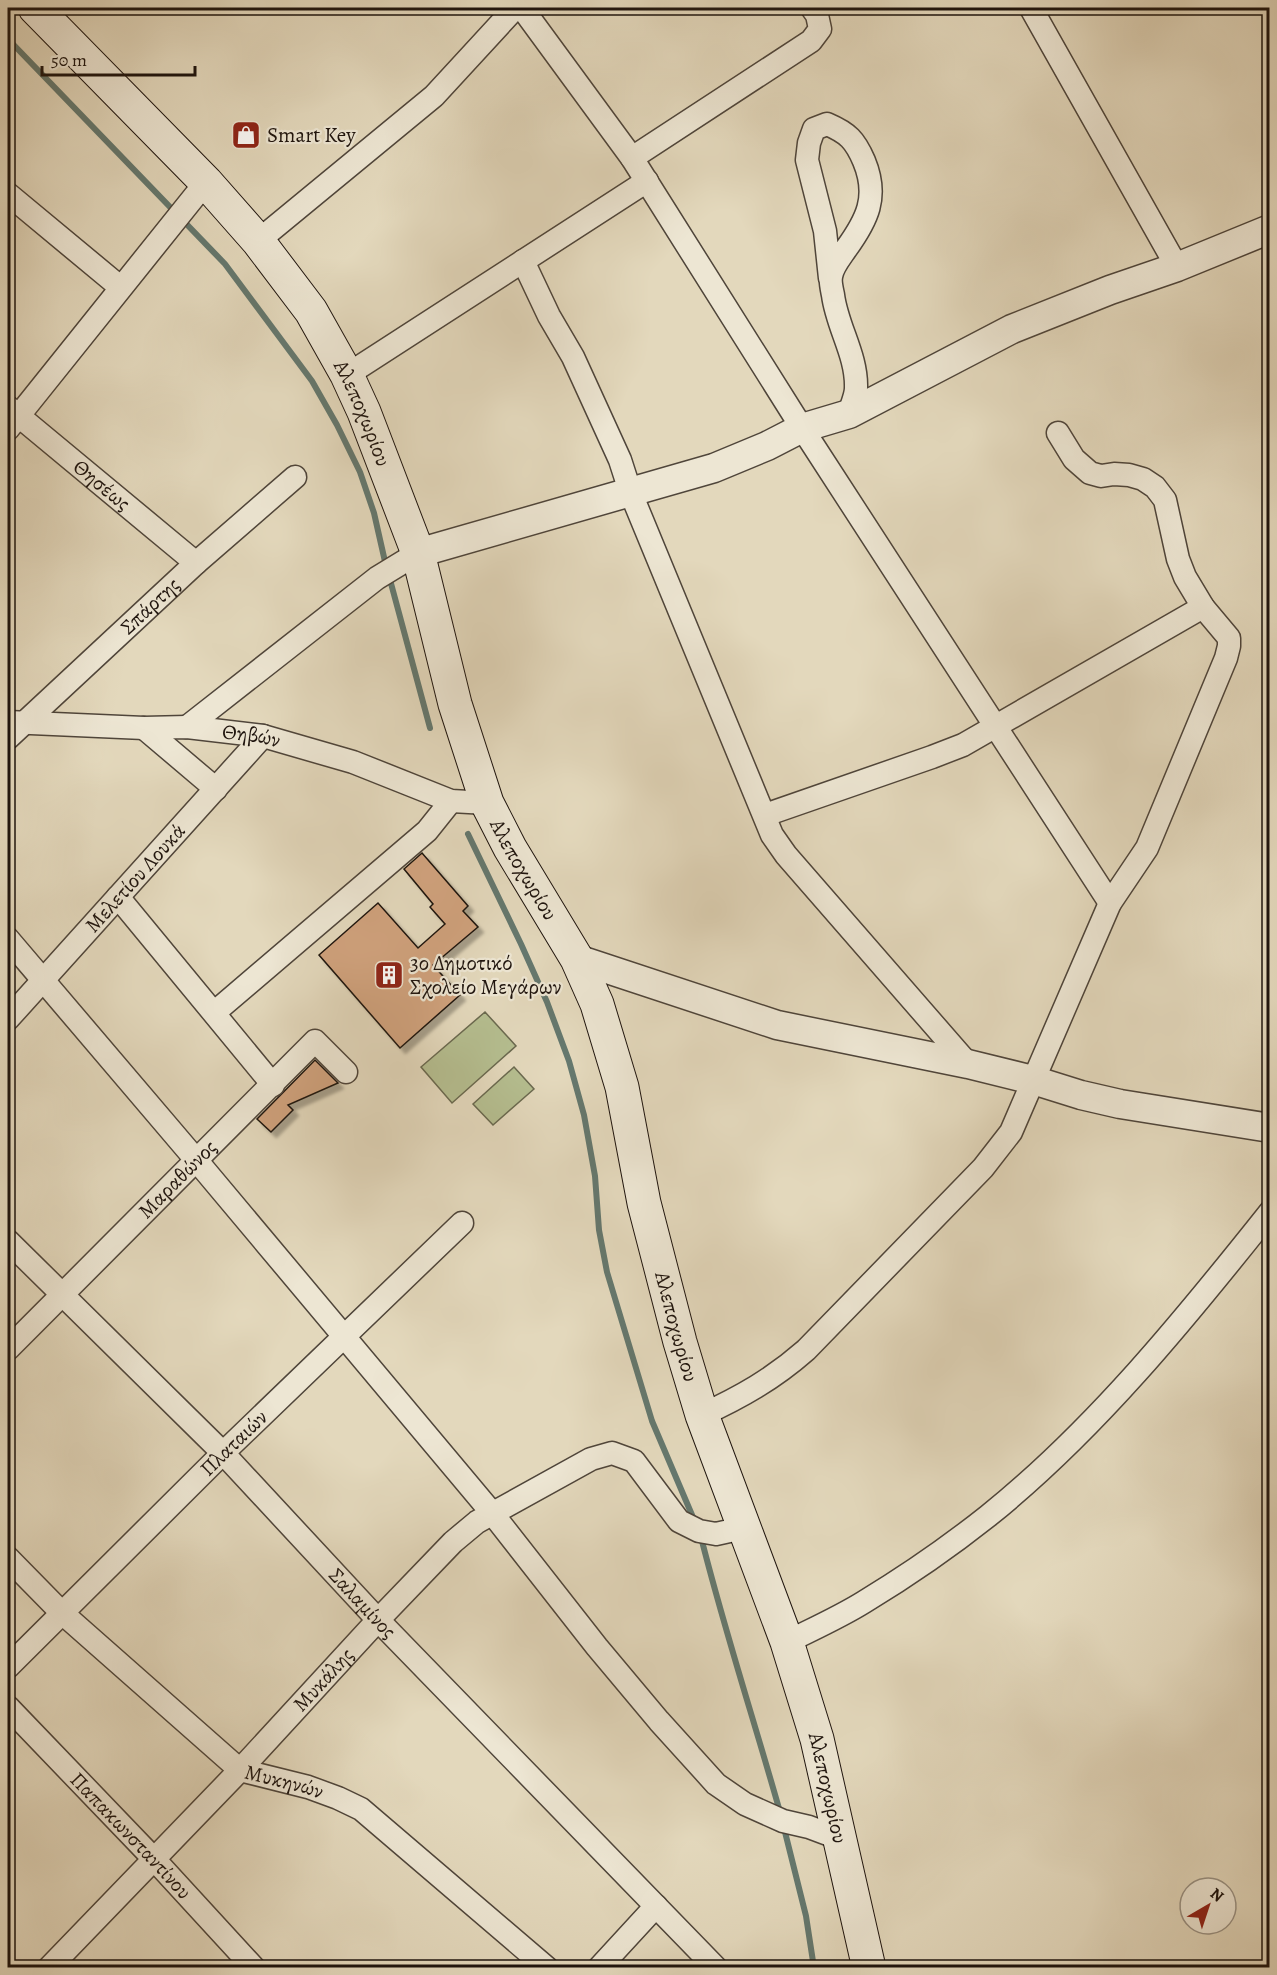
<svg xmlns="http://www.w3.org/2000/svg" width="1277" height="1975" viewBox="0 0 1277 1975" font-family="Alegreya,serif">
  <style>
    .green { fill: #b5be90; stroke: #6a694f; stroke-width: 1.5 }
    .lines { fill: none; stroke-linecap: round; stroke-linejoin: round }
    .stream { stroke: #65786e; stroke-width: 6 }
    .building { fill: #d0a27d; stroke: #1e140e; stroke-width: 1.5; filter: url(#shadow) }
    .minor-casing { stroke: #4f453a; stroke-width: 25 }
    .tertiary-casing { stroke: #4f453a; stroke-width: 31 }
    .secondary-casing { stroke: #1e140e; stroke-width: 35 }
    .minor { stroke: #ede6d3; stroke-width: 22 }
    .tertiary { stroke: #ede6d3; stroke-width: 28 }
    .secondary { stroke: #ede6d3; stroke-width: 33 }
    .labels { text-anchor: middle; stroke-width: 4.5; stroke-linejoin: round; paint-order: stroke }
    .poi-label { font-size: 21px; fill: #1e140e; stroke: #ede6d3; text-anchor: start }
    .street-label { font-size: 21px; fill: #1e140e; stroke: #ede6d3 }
  </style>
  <defs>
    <filter id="shadow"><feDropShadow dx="5.5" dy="5.5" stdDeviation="1.5" flood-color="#0004"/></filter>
  </defs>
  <rect width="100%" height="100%" fill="#e3d8bc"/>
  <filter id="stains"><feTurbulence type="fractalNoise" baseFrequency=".00333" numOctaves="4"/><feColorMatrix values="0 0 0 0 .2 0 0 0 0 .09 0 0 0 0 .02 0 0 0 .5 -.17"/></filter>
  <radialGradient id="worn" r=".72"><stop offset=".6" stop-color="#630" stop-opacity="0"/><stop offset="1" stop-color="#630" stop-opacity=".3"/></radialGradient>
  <!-- green -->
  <g class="green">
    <polygon points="485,1012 516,1046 452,1103 421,1067"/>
    <polygon points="514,1067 534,1089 493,1125 473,1104"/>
  </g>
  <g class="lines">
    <!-- stream -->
    <g class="stream">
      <polyline points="8,39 225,264 312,381 337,425 360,472 374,513 386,566"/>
      <polyline points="389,576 430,728"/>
      <polyline points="468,834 521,944 547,1002 569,1061 584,1115 595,1176 599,1230 607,1272 652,1421 695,1522"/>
      <path d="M 701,1537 C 724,1629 754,1720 780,1812"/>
      <polyline points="784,1828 806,1916 814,1968"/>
    </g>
  </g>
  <!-- building -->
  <g class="building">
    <polygon points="422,853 468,906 463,911 478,927 433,965 460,995 400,1048 319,955 378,903 418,948 445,924 430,907 433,904 404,869"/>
    <polygon points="315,1060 338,1083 288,1105 293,1110 271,1132 257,1119"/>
  </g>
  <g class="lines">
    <!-- minor casing -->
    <g class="minor-casing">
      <g id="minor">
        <polyline points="522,8 632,158 802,428 1110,903"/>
        <polyline points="1031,8 1177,267"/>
        <polyline points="632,158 811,41 820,29 817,15 812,8"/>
        <polyline points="8,194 120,287"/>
        <polyline points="258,241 434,96 515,8"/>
        <polyline points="523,261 549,316 573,357 620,460 630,491 772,835 786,855 968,1064"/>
        <path d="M 830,278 L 825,231 L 807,160 L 809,143 L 814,129 L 827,124 C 848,133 855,140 864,161 C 879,197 867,220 846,249 C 840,258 832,267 831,277 C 830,282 832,290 833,295 C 837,327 857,355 856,388 C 856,396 851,406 849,414"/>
        <polyline points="347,375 647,181"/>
        <path id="s1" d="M 8,407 L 196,563"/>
        <polyline points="8,429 206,182"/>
        <path id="s2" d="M 8,722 L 144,728 L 187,727 L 263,736 L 353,762 L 451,801 L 487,803"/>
        <polyline points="187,727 377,578 418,553"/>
        <polyline points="144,728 216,789"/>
        <path id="s3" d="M 8,738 L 196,563 L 295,477"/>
        <polyline points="765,815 932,757 963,745 1203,607"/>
        <polyline points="118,897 273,1085"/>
        <polyline points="8,939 197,1161 492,1513 597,1647 659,1721 716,1784 745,1804 783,1821 809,1827 841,1839"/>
        <polyline points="215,1012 427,831 451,801"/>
        <path id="s4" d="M 8,1019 L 263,736"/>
        <path id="s5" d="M 8,1241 L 223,1453 L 378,1620 L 716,1968"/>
        <path id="s6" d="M 8,1349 L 315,1041 L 346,1072"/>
        <path d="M 702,1415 C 741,1397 773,1379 806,1350 L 983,1168 L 1011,1132 L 1110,903 L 1147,848 L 1226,658 L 1229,646 L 1229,638 L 1203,607 L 1185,577 L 1178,559 L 1165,500 L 1155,487 L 1143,479 L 1129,475 L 1114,474 L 1101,476 L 1090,473 L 1074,459 L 1058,433"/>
        <path id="s7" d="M 8,1558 L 61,1612 L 240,1770 L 308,1787 L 338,1798 L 361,1809 L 547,1968"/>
        <path d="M 787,1642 C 813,1629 840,1617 864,1602 C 907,1576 949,1547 988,1516 C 1094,1431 1185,1319 1270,1212"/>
        <path id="s8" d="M 8,1667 L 223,1453 L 462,1223"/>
        <path id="s9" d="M 8,1707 L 153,1858 L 254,1968"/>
        <path id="s10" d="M 49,1968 L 240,1770 L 378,1620 L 453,1542 L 477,1522 L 591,1459 L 612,1453 L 634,1461 L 679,1521 L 699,1531 L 716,1534 L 734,1530 L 745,1525"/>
        <polyline points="599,1968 656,1906"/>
      </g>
    </g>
    <!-- tertiary casing -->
    <g class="tertiary-casing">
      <g id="tertiary">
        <polyline points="418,553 714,468 767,446 802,428 849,414 1012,329 1110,290 1177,267 1270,229"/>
        <polyline points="577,959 777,1025 968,1064 1033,1080 1081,1095 1120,1104 1270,1128"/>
      </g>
    </g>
    <!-- secondary casing -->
    <g class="secondary-casing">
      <g id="secondary">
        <path id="s11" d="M 35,8 L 206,182 L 258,241 L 311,311 L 347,375 L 364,412 L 418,553 L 455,704 L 487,803 L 510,848 L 577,959 L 597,1004 L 622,1087 L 644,1203 L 680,1342 L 702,1415 L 787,1642 L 817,1739 L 869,1968"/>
      </g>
    </g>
    <!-- minor -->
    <use href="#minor" class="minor"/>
    <!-- tertiary -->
    <use href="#tertiary" class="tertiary"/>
    <!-- secondary -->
    <use href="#secondary" class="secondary"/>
  </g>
  <!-- icons -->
  <defs>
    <g id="shop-square" transform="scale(1.5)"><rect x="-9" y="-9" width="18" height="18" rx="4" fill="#8f2418" stroke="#ede6d3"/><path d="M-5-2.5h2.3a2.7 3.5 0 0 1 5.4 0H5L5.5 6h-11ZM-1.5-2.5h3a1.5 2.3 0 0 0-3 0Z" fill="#fff"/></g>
    <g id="building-square" transform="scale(1.5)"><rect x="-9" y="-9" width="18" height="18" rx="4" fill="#8f2418" stroke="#ede6d3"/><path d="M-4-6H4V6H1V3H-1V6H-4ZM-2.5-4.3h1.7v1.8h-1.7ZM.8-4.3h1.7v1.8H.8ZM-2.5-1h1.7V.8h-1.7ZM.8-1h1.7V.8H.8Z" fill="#fff"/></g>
  </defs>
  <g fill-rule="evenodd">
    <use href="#shop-square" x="246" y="135"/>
    <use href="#building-square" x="389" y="975"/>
  </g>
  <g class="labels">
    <!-- poi labels -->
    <g class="poi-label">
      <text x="267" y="142">Smart Key</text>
      <text x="410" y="970">3ο Δημοτικό<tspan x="410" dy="24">Σχολείο Μεγάρων</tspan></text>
    </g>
    <!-- street labels -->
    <g class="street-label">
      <text dy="7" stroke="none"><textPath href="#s11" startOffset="525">Αλεποχωρίου</textPath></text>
      <text dy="7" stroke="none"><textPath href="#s1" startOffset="122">Θησέως</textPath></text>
      <text dy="7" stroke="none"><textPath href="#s3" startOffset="194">Σπάρτης</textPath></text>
      <text dy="7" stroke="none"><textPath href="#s2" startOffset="244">Θηβών</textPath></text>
      <text dy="7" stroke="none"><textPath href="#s11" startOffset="1011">Αλεποχωρίου</textPath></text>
      <text dy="7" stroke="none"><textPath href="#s4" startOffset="190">Μελετίου Λουκά</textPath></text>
      <text dy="7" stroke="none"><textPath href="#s6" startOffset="240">Μαραθώνος</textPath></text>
      <text dy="7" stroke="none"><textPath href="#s11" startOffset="1497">Αλεποχωρίου</textPath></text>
      <text dy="7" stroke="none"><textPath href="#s8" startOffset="318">Πλαταιών</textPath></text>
      <text dy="7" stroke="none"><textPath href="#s5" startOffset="507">Σαλαμίνος</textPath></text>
      <text dy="7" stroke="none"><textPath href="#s10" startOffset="398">Μυκάλης</textPath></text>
      <text dy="7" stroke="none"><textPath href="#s7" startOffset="360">Μυκηνών</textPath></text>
      <text dy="7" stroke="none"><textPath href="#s11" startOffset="1983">Αλεποχωρίου</textPath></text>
      <text dy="7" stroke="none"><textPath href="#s9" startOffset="178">Παπακωνσταντίνου</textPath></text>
    </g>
  </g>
  <!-- margin -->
  <rect width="1277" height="1975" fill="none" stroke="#e3d8bc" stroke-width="30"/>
  <rect x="9" y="9" width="1259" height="1957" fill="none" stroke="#1e140e" stroke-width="3"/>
  <rect x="15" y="15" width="1247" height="1945" fill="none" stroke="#1e140e" stroke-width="1.5"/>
  <!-- north arrow -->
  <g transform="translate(1208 1906) rotate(39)"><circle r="28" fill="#ede6d3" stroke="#9a9284" stroke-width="1.5"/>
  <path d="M0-4.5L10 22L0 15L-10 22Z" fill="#8f2418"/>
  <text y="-9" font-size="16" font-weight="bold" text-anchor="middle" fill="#1e140e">N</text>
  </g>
  <!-- scale -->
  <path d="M42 66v9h153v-9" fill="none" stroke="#1e140e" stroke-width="3"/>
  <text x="51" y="66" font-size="18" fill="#1e140e" stroke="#ede6d3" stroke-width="4.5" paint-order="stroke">50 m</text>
  <rect width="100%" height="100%" filter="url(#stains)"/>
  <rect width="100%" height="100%" fill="url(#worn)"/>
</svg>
